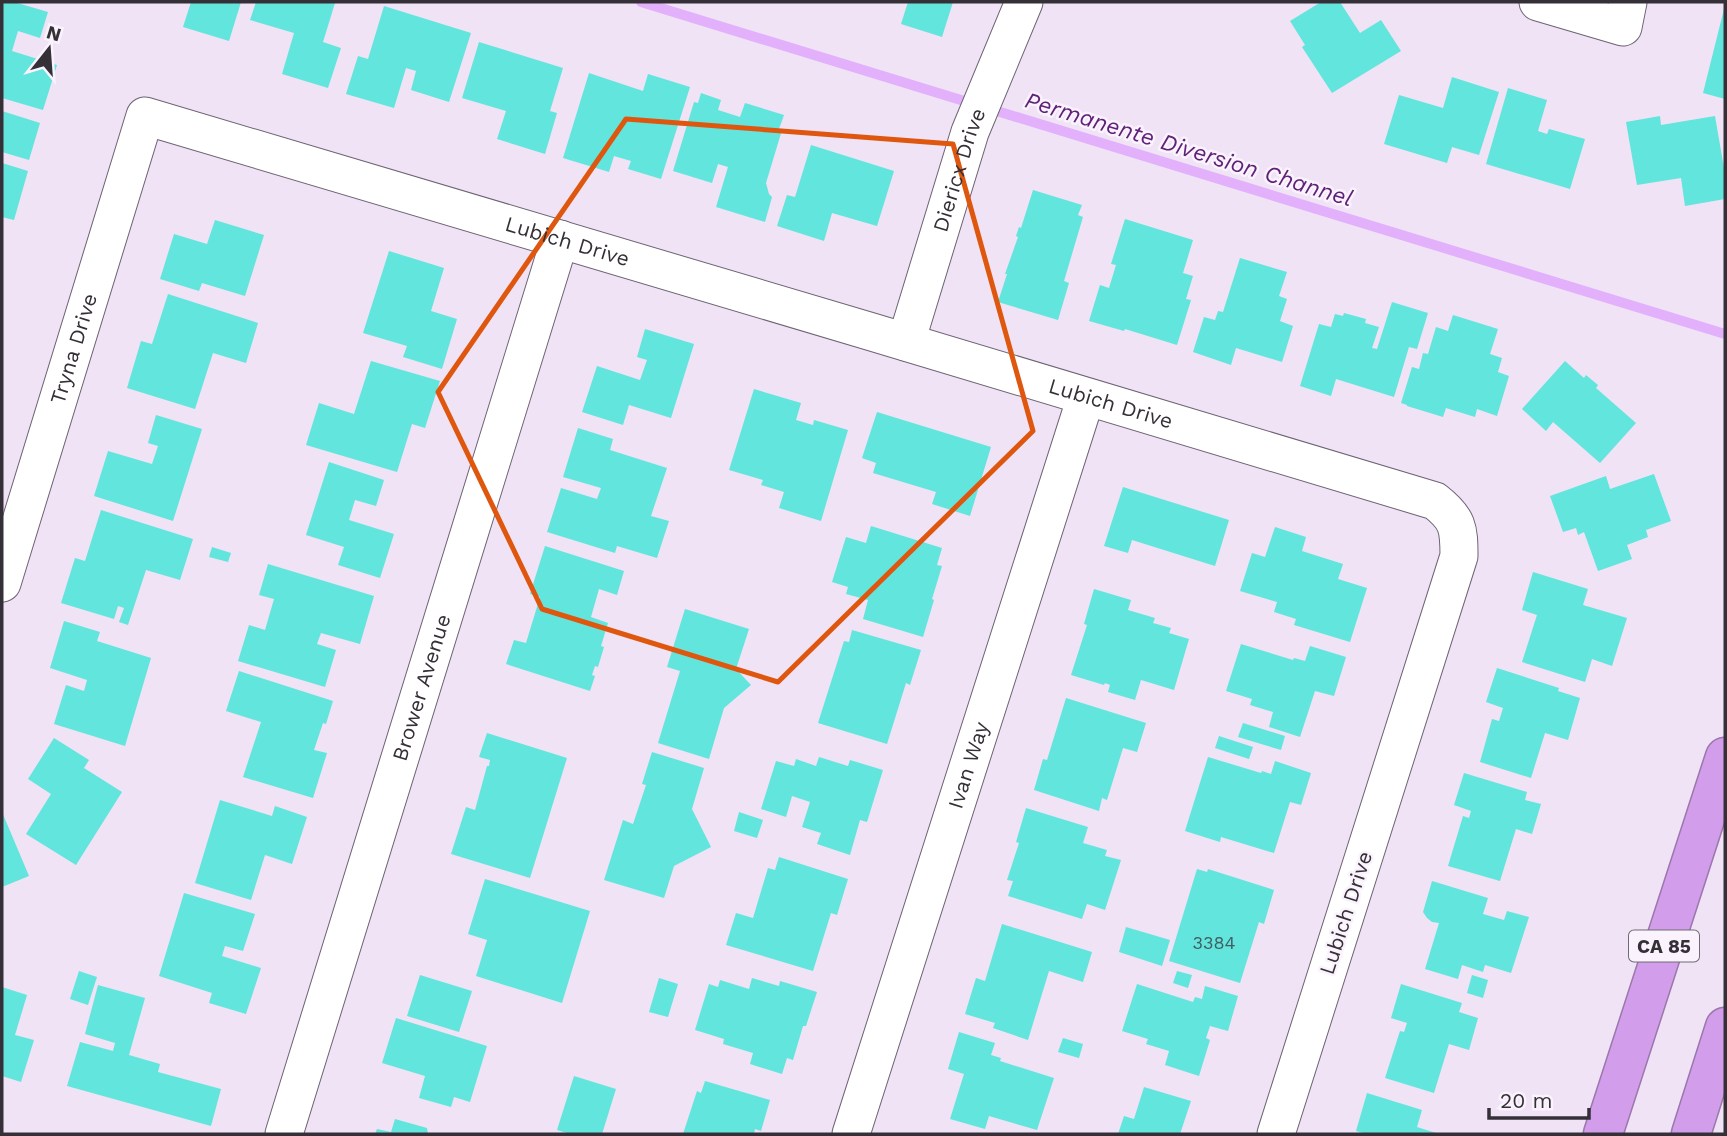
<svg xmlns="http://www.w3.org/2000/svg" width="1727" height="1136" viewBox="0 0 1727 1136" font-family="'Work Sans',sans-serif">
  <style>
    .lines { fill: none; stroke-linecap: round; stroke-linejoin: round }
    .stream { stroke: #e3b0fb; stroke-width: 10 }
    .building { fill: #62e5dc }
    .minor-casing { stroke: #6d6372; stroke-width: 39 }
    .highway-casing { stroke: #9b77ac; stroke-width: 41 }
    .minor { stroke: #fff; stroke-width: 37 }
    .highway { stroke: #d29deb; stroke-width: 38 }
    .marked { fill: none; stroke: #df570e; stroke-width: 5; stroke-linejoin: round }
    .labels { text-anchor: middle; stroke-width: 5; stroke-linejoin: round; paint-order: stroke }
    .number-label { font-size: 18px; fill: #405d60 }
    .shield { fill: #faf3fd; stroke: #706a72; stroke-width: 2 }
    .shield-label { font-size: 19px; font-weight: bold; fill: #353037 }
    .street-label { font-size: 21px; fill: #353037; stroke: #faf3fd }
    .water-label { font-size: 23px; font-style: italic; fill: #5f2278; stroke: #faf3fd }
  </style>
  <rect width="100%" height="100%" fill="#efe3f5"/>
  <g class="lines">
    <!-- stream -->
    <polyline class="stream" points="641,2 1725,334"/>
  </g>
  <!-- building -->
  <g class="building">
    <polygon points="2,2 14,2 48,12 40,38 18,31 12,51 57,65 43,110 2,98"/>
    <polygon points="191,2 241,2 229,41 183,27"/>
    <polygon points="256,2 335,3 323,42 341,48 328,88 282,74 294,33 250,20"/>
    <polygon points="908,2 953,2 942,37 901,24"/>
    <polygon points="1321,2 1340,2 1360,33 1381,20 1401,51 1332,93 1302,47 1305,45 1290,21"/>
    <polygon points="384,6 471,33 449,102 411,90 416,71 406,68 394,108 346,94 358,56 368,59"/>
    <polygon points="1724,9 1725,9 1725,99 1703,93"/>
    <polygon points="479,42 563,68 550,111 557,113 545,154 497,139 506,111 462,98"/>
    <polygon points="589,73 643,91 648,74 690,87 661,179 628,169 631,161 614,156 609,172 563,158"/>
    <polygon points="1452,77 1499,92 1479,155 1452,147 1447,163 1384,144 1399,95 1443,108"/>
    <polygon points="1508,88 1547,100 1538,131 1547,134 1549,129 1585,139 1570,189 1486,164"/>
    <polygon points="701,93 721,100 718,110 740,117 745,103 784,115 779,129 782,130 766,183 769,194 772,197 765,222 716,207 728,167 718,164 712,183 673,171 694,102 698,103"/>
    <polygon points="2,111 40,123 29,160 2,152"/>
    <polygon points="1660,116 1661,125 1715,116 1725,174 1725,199 1685,206 1681,178 1637,185 1626,122"/>
    <polygon points="811,145 894,171 877,226 832,213 824,241 777,226 787,195 795,197"/>
    <polygon points="2,163 28,171 14,220 2,217"/>
    <polygon points="1033,190 1082,205 1078,215 1083,217 1064,281 1069,283 1058,320 998,302 1007,274 1005,274 1018,237 1016,236 1019,227 1021,228"/>
    <polygon points="1125,219 1193,240 1183,273 1193,276 1186,299 1191,300 1177,345 1125,329 1124,331 1089,321 1100,285 1109,288 1116,265 1111,264"/>
    <polygon points="215,220 264,235 245,296 202,283 199,291 160,279 174,234 207,244"/>
    <polygon points="389,251 444,268 431,311 457,319 442,369 403,357 407,346 363,333"/>
    <polygon points="1240,258 1287,272 1279,296 1287,299 1280,321 1293,326 1282,362 1236,348 1231,365 1193,352 1204,317 1215,320 1218,311 1223,312"/>
    <polygon points="168,294 258,323 246,363 213,353 195,409 127,388 141,341 152,344"/>
    <polygon points="1392,302 1428,313 1417,349 1409,347 1394,397 1336,379 1331,396 1300,386 1319,324 1331,327 1335,314 1343,316 1344,313 1366,319 1365,323 1379,327 1372,348 1377,349"/>
    <polygon points="1453,315 1498,329 1490,354 1502,358 1498,372 1509,376 1497,416 1477,409 1475,417 1446,408 1443,417 1407,406 1407,405 1401,403 1412,367 1419,369 1423,353 1428,354 1436,327 1448,331"/>
    <polygon points="645,329 694,344 671,418 629,405 623,425 582,412 597,366 640,380 647,360 637,357"/>
    <polygon points="371,361 440,381 425,428 412,424 397,472 306,445 319,403 354,414"/>
    <polygon points="1565,361 1584,378 1586,375 1598,385 1596,388 1636,423 1600,463 1553,422 1546,431 1522,409"/>
    <polygon points="754,389 801,403 796,420 813,425 814,420 848,430 821,521 779,508 784,492 761,485 763,480 729,470"/>
    <polygon points="877,412 991,447 970,516 932,504 936,492 873,473 876,463 862,458"/>
    <polygon points="156,415 202,429 173,521 94,496 108,451 152,464 158,446 148,443"/>
    <polygon points="578,428 613,439 610,450 667,468 651,516 669,521 657,558 617,546 615,553 547,532 561,488 597,499 601,488 563,477"/>
    <polygon points="329,462 384,480 376,506 355,500 349,520 394,534 380,578 338,565 344,547 306,535"/>
    <polygon points="1654,474 1671,521 1646,530 1648,537 1627,545 1632,559 1598,571 1584,532 1578,535 1576,528 1563,532 1550,496 1606,476 1610,489"/>
    <polygon points="1123,487 1229,520 1215,566 1132,540 1128,553 1104,546"/>
    <polygon points="101,510 193,539 180,580 146,570 128,625 119,622 124,608 118,606 114,619 61,603 75,558 85,561"/>
    <polygon points="871,526 942,548 937,565 942,566 932,599 934,600 923,637 863,619 868,600 846,594 848,587 832,582 846,537 866,543"/>
    <polygon points="1275,527 1306,537 1302,551 1343,564 1338,579 1367,588 1350,642 1294,625 1296,619 1274,612 1277,602 1240,591 1252,553 1265,557"/>
    <polygon points="545,546 624,571 617,595 599,589 591,617 608,623 601,646 604,647 598,667 595,666 592,675 595,676 590,691 506,664 514,640 526,643 540,597 530,594"/>
    <polygon points="212,547 231,553 228,562 209,557"/>
    <polygon points="268,564 374,596 360,644 321,633 317,644 336,650 325,687 238,661 249,625 265,630 274,599 259,595"/>
    <polygon points="1533,572 1588,589 1583,605 1627,618 1612,666 1592,659 1585,682 1522,662 1537,615 1522,610"/>
    <polygon points="1094,589 1131,600 1128,610 1155,618 1153,623 1171,628 1169,633 1189,639 1174,690 1141,680 1135,700 1108,692 1110,685 1105,683 1104,685 1071,675 1087,625 1084,624"/>
    <polygon points="685,609 749,629 736,669 751,685 724,708 709,759 658,743 680,671 667,667"/>
    <polygon points="64,621 100,632 97,641 151,658 125,746 54,724 66,685 84,691 87,680 50,668"/>
    <polygon points="852,630 921,650 910,685 906,683 887,744 818,723 844,641 849,642"/>
    <polygon points="1241,644 1293,660 1294,658 1305,661 1310,646 1346,657 1334,696 1315,691 1300,737 1269,727 1273,712 1250,705 1252,699 1226,691"/>
    <polygon points="1497,668 1559,688 1558,691 1580,698 1568,740 1545,733 1531,778 1480,762 1492,719 1499,721 1503,708 1486,702"/>
    <polygon points="239,671 333,701 326,724 323,723 314,750 327,753 313,798 243,777 261,722 226,711"/>
    <polygon points="1066,698 1146,723 1137,752 1123,748 1107,800 1102,798 1099,811 1034,790 1043,759 1047,760"/>
    <polygon points="1243,723 1285,736 1281,750 1238,737"/>
    <polygon points="487,733 567,758 530,878 451,854 466,807 475,810 487,766 489,766 490,760 479,757"/>
    <polygon points="1219,736 1253,747 1249,759 1215,748"/>
    <polygon points="54,738 89,760 84,768 122,792 76,865 26,834 51,794 28,779"/>
    <polygon points="652,752 704,768 692,809 711,847 674,866 664,898 604,880 623,820 633,824 646,785 642,784"/>
    <polygon points="819,757 848,766 850,760 883,770 867,822 860,820 850,855 817,844 821,833 802,827 810,802 792,796 786,817 761,809 776,761 794,766 796,759 816,766"/>
    <polygon points="1208,757 1261,773 1262,771 1271,774 1275,761 1311,773 1301,805 1290,802 1274,853 1221,837 1220,842 1185,831"/>
    <polygon points="1464,773 1527,792 1525,800 1541,804 1532,834 1516,829 1500,881 1448,866 1463,816 1469,818 1471,811 1454,805"/>
    <polygon points="220,800 272,816 275,806 307,817 292,864 265,855 251,900 195,883"/>
    <polygon points="1026,808 1088,827 1083,843 1107,850 1105,856 1121,860 1105,910 1087,904 1082,919 1008,896 1013,881 1007,880 1019,843 1016,842"/>
    <polygon points="2,812 29,876 2,887"/>
    <polygon points="739,812 763,820 757,838 734,831"/>
    <polygon points="779,857 848,879 837,915 831,913 813,971 726,945 736,913 753,918 768,868 775,870"/>
    <polygon points="1197,869 1207,872 1208,869 1274,890 1264,924 1259,922 1240,983 1169,961"/>
    <polygon points="485,879 590,911 562,1003 476,976 487,940 468,934"/>
    <polygon points="1432,881 1488,898 1483,914 1504,920 1507,911 1529,917 1511,973 1485,965 1483,972 1462,965 1458,979 1425,969 1439,923 1432,922 1427,918 1423,912"/>
    <polygon points="184,893 255,914 243,951 225,946 222,956 261,968 246,1014 209,1003 212,993 159,976"/>
    <polygon points="1002,924 1092,952 1083,982 1049,971 1028,1040 993,1028 995,1023 965,1014 976,978 985,981"/>
    <polygon points="1126,927 1170,940 1162,966 1119,952"/>
    <polygon points="79,971 97,977 88,1005 70,999"/>
    <polygon points="1177,971 1192,975 1188,988 1173,983"/>
    <polygon points="420,975 472,991 459,1032 407,1016"/>
    <polygon points="1472,975 1488,980 1483,998 1467,993"/>
    <polygon points="659,978 678,984 668,1017 649,1012"/>
    <polygon points="752,978 779,986 780,981 817,992 806,1026 803,1026 793,1060 787,1058 782,1074 750,1064 753,1053 723,1044 724,1039 695,1030 709,984 718,987 720,980 749,989"/>
    <polygon points="1137,984 1193,1002 1195,997 1202,999 1205,986 1238,996 1228,1031 1210,1026 1206,1038 1210,1040 1199,1076 1165,1065 1169,1051 1146,1044 1148,1039 1122,1031"/>
    <polygon points="1401,984 1462,1003 1459,1012 1478,1018 1469,1050 1449,1044 1434,1093 1385,1078 1400,1031 1404,1032 1407,1023 1391,1018"/>
    <polygon points="98,985 145,998 129,1055 160,1064 158,1072 221,1089 211,1126 67,1086 80,1042 113,1051 115,1043 85,1034"/>
    <polygon points="2,987 27,995 15,1035 34,1040 21,1082 2,1076"/>
    <polygon points="396,1018 487,1046 470,1102 454,1097 451,1107 419,1098 425,1076 382,1063"/>
    <polygon points="959,1032 995,1043 991,1055 1001,1058 1000,1061 1054,1078 1037,1130 989,1116 985,1129 950,1119 964,1074 948,1069"/>
    <polygon points="1063,1038 1083,1044 1079,1058 1058,1052"/>
    <polygon points="574,1076 616,1089 602,1134 570,1134 557,1130"/>
    <polygon points="705,1081 770,1100 761,1131 755,1129 754,1134 683,1134 697,1091 701,1093"/>
    <polygon points="1144,1087 1191,1101 1180,1134 1118,1134 1124,1116 1134,1119"/>
    <polygon points="1367,1093 1422,1110 1417,1127 1439,1134 1366,1134 1356,1131"/>
    <polygon points="395,1119 427,1128 428,1134 375,1134 377,1129 391,1132"/>
  </g>
  <g class="lines">
    <!-- minor casing -->
    <g class="minor-casing">
      <g id="minor">
        <polyline points="1538,2 1623,27 1628,2"/>
        <path id="s1" d="M 906,342 L 970,132 L 1024,2"/>
        <path id="s2" d="M 2,583 L 145,116 L 872,332 L 1435,501 C 1458,519 1459,528 1459,556 L 1276,1134"/>
        <path id="s3" d="M 284,1134 L 560,239"/>
        <path id="s4" d="M 851,1134 L 1086,397"/>
      </g>
    </g>
    <!-- highway casing -->
    <g class="highway-casing">
      <g id="highway">
        <polyline points="1603,1134 1725,757"/>
        <polyline points="1691,1134 1725,1027"/>
      </g>
    </g>
    <!-- minor -->
    <use href="#minor" class="minor"/>
    <!-- highway -->
    <use href="#highway" class="highway"/>
  </g>
  <!-- marked area -->
  <path class="marked" d="M 626,119 L 953,144 L 1033,431 L 778,682 L 542,609 L 438,392 Z"/>
  <g class="labels">
    <!-- number labels -->
    <g class="number-label">
      <text x="1214" y="949">3384</text>
    </g>
    <!-- shield labels -->
    <rect class="shield" x="1629" y="930.5" width="70" height="31" rx="5"/>
    <g class="shield-label">
      <text x="1664" y="953">CA 85</text>
    </g>
    <!-- street labels -->
    <g class="street-label">
      <text dy="7" stroke="none"><textPath href="#s1" startOffset="180">Diericx Drive</textPath></text>
      <text dy="7" stroke="none"><textPath href="#s2" startOffset="929">Lubich Drive</textPath></text>
      <text dy="7" stroke="none"><textPath href="#s2" startOffset="245">Tryna Drive</textPath></text>
      <text dy="7" stroke="none"><textPath href="#s2" startOffset="1496">Lubich Drive</textPath></text>
      <text dy="7" stroke="none"><textPath href="#s3" startOffset="467">Brower Avenue</textPath></text>
      <text dy="7" stroke="none"><textPath href="#s4" startOffset="387">Ivan Way</textPath></text>
      <text transform="translate(1346 913) rotate(-72)" y="7">Lubich Drive</text>
    </g>
    <!-- water labels -->
    <g class="water-label">
      <text transform="translate(1189 149) rotate(17)" y="8">Permanente Diversion Channel</text>
    </g>
  </g>
  <!-- border -->
  <rect width="1727" height="1136" fill="none" stroke="#353037" stroke-width="7"/>
  <!-- north arrow -->
  <g transform="translate(49 49) rotate(17)" stroke="#faf3fd" stroke-width="5" paint-order="stroke">
  <path d="M0-5L12 26L0 18L-12 26Z" fill="#353037"/>
  <text y="-10" font-size="19" font-weight="bold" text-anchor="middle" fill="#353037">N</text>
  </g>
  <!-- scale -->
  <path d="M1489 1108v10h100v-10" fill="none" stroke="#353037" stroke-width="3.5"/>
  <text x="1500" y="1108" font-size="21" fill="#353037" stroke="#faf3fd" stroke-width="5" paint-order="stroke">20 m</text>
</svg>
